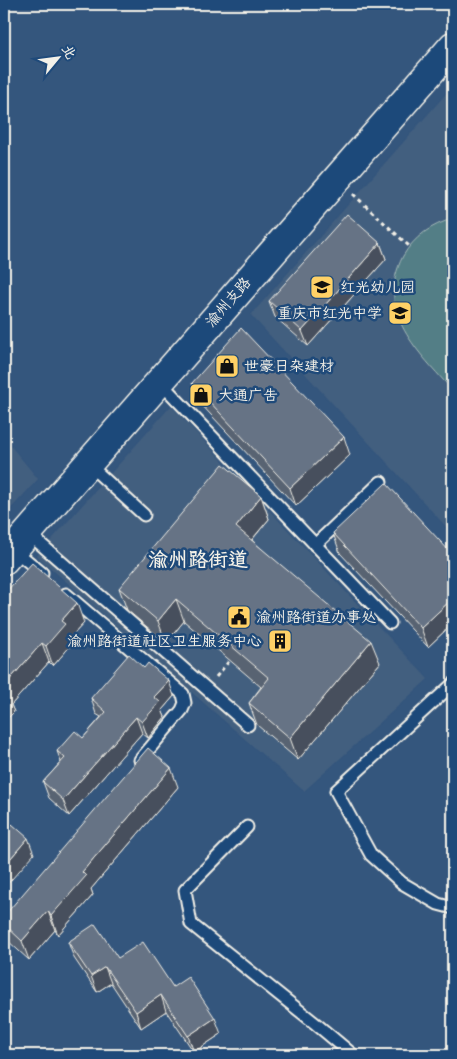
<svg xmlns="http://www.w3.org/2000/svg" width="457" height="1059" viewBox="0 0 457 1059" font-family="'Shantell Sans','LXGW WenKai TC',sans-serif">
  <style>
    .built { fill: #435f7f }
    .green { fill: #527e86; stroke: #a3b8b7 }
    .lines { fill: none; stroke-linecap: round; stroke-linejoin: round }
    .lane-casing { stroke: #f4f1e8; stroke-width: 15 }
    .secondary-casing { stroke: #f4f1e8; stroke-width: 31 }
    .path { stroke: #f4f1e8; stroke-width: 3; stroke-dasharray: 4 4; stroke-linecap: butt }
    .lane { stroke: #1f4a7a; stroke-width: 11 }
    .secondary { stroke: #1f4a7a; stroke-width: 28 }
    .wall { fill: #586372; stroke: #f4f1e8 }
    .shaded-wall { fill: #47505d; stroke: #f4f1e8 }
    .building { fill: #667385; stroke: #f4f1e8 }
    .labels { text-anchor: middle; stroke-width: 5; stroke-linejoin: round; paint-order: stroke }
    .poi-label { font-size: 15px; fill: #f4f1e8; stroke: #1f4a7a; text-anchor: start }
    .street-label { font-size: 15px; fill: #f4f1e8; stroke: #1f4a7a }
    .district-label { font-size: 20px; font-weight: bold; fill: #f4f1e8; stroke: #1f4a7a }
  </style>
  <rect width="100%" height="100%" fill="#34567d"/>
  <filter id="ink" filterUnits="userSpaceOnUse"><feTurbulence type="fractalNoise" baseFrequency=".02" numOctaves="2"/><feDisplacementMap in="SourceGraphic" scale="10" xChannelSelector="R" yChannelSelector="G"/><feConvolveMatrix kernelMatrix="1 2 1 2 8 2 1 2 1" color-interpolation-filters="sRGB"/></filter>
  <g filter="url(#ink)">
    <!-- built -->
    <g class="built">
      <polygon points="453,86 453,534 251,315"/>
      <polygon points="171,406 428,679 304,791 37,556"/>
      <polygon points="4,438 38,479 4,516"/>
    </g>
    <!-- green -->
    <path class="green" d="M 453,219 L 453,391 C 419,352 374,313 403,256 C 414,237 432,224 453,219 Z"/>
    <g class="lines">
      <!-- lane casing -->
      <g class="lane-casing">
        <g id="lane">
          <polyline points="159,381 390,623"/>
          <polyline points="87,463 144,515"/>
          <polyline points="28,533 248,725"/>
          <polyline points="315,545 381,482"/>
          <polyline points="13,549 42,573"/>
          <polyline points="66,594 183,694 185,703 182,710 140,760"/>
          <polyline points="453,684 336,791 371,855 402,883 438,904 453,908"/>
          <polyline points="247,827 185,890 191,924 316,1024 353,1055"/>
        </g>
      </g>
      <!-- secondary casing -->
      <g class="secondary-casing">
        <polyline id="secondary" points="4,560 453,46"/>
      </g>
      <!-- path -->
      <g class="path">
        <polyline points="353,194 409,246"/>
        <polyline points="216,677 230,660"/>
      </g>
      <!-- lane -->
      <use href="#lane" class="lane"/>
      <!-- secondary -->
      <use href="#secondary" class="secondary"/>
    </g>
    <!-- wall -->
    <g class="wall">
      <polygon points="380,243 386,259 308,346 275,317 269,301"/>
      <polygon points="192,383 350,455 296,506 198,401"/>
      <polygon points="261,496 269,519 252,540 380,663 298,760 257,725 249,703 261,687 184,621 166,643 127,610 119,588"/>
      <polygon points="333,533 453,555 453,623 428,647 340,553"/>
      <polygon points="4,594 84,623 70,638 72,644 53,666 49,662 11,705 14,712 4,722"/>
      <polygon points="174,696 162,710 165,717 148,738 142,733 69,816 49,798 43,782 61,762 57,751 83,738 101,717 96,714 91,698"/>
      <polygon points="178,787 91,889 93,895 58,935 55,930 29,960 7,940 4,932 4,916"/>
      <polygon points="68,942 118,958 173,987 221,1034 194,1052 166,1011 141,1028 111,983 97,992 74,958"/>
    </g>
    <!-- shaded-wall -->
    <g class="shaded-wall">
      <polygon points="380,243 386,259 308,346 302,331"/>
      <polygon points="344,437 350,455 296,506 290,488"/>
      <polygon points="261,496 269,519 244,549 236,527"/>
      <polygon points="453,598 453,623 428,647 421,628"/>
      <polygon points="176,599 184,621 166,643 158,621"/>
      <polygon points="77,603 84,623 70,638 72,644 53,666 46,646 61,621"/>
      <polygon points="371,641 380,663 298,760 290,738"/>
      <polygon points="42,643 49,662 11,705 14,712 4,722 4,686"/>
      <polygon points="169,681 174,696 162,710 165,717 148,738 142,722 154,697"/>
      <polygon points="136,717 142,733 69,816 63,800"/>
      <polygon points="171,768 178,787 91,889 93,895 58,935 51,916 82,872"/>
      <polygon points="28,838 34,854 4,888 4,866"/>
      <polygon points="48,911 55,930 29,960 22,941"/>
      <polygon points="105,967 111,983 97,992 91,976"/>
      <polygon points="161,995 166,1011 141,1028 136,1012"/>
      <polygon points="215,1018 221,1034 194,1052 188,1036"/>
    </g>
    <!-- building -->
    <g class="building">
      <polygon points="347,214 380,243 302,331 269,301"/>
      <polygon points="241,328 344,437 290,488 192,383"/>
      <polygon points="223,464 261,496 236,527 371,641 290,738 249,703 269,678 176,599 158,621 119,588"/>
      <polygon points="386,483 453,555 453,598 421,628 333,533"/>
      <polygon points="32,563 77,603 61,621 65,624 46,646 42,643 4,686 4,594"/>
      <polygon points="129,654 144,668 148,663 169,681 154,697 160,702 142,722 136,717 63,800 43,782 65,758 57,751 75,731 83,738 106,712 91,698"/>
      <polygon points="4,690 7,692 4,695"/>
      <polygon points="148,748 171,768 82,872 86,876 51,916 48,911 22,941 4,924 4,916"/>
      <polygon points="12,824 28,838 4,866 4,833"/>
      <polygon points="95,924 118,958 143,942 173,987 188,977 215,1018 188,1036 161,995 136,1012 105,967 91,976 68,942"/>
    </g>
  </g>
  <!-- icons -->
  <defs>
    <g id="school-square" transform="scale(1.25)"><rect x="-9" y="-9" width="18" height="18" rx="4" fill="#ffd166" stroke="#1f4a7a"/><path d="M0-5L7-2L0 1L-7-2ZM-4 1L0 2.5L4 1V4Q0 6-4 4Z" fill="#111"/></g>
    <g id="shop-square" transform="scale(1.25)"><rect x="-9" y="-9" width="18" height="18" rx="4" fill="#ffd166" stroke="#1f4a7a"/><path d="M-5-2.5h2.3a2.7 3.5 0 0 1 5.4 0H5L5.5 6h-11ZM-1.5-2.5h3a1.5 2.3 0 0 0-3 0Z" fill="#111"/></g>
    <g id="civic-square" transform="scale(1.25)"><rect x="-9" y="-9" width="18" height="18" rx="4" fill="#ffd166" stroke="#1f4a7a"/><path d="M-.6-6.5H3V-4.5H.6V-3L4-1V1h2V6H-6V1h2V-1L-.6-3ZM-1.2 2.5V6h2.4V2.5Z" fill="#111"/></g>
    <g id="building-square" transform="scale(1.25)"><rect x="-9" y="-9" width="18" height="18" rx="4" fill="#ffd166" stroke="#1f4a7a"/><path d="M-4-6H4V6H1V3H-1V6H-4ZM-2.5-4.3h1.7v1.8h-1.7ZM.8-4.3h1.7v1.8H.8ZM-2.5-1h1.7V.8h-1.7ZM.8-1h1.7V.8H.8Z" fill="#111"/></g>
  </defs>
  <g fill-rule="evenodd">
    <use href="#school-square" x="322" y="287"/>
    <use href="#school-square" x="400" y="313"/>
    <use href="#shop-square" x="227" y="366"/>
    <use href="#shop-square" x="201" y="395"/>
    <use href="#civic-square" x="239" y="617"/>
    <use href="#building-square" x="280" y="641"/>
  </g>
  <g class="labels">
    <!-- poi labels -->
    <g class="poi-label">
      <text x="340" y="292">红光幼儿园</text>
      <text x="382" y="318" text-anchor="end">重庆市红光中学</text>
      <text x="244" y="371">世豪日杂建材</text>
      <text x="218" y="400">大通广告</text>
      <text x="256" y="622">渝州路街道办事处</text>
      <text x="262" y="646" text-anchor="end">渝州路街道社区卫生服务中心</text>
    </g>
    <!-- street labels -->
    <g class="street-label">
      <text transform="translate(228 302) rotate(-49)" y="5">渝州支路</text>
    </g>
    <!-- district labels -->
    <g class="district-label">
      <text x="198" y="566">渝州路街道</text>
    </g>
  </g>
  <!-- margin -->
  <rect width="457" height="1059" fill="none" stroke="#1f4a7a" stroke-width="20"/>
  <rect x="10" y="10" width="437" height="1039" fill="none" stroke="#f4f1e8" stroke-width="2" filter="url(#ink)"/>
  <!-- north arrow -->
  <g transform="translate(58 58) rotate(61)" stroke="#1f4a7a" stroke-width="4" paint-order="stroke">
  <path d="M0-4L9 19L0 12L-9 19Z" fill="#f4f1e8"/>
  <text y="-8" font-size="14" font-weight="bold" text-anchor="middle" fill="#f4f1e8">北</text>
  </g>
</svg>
